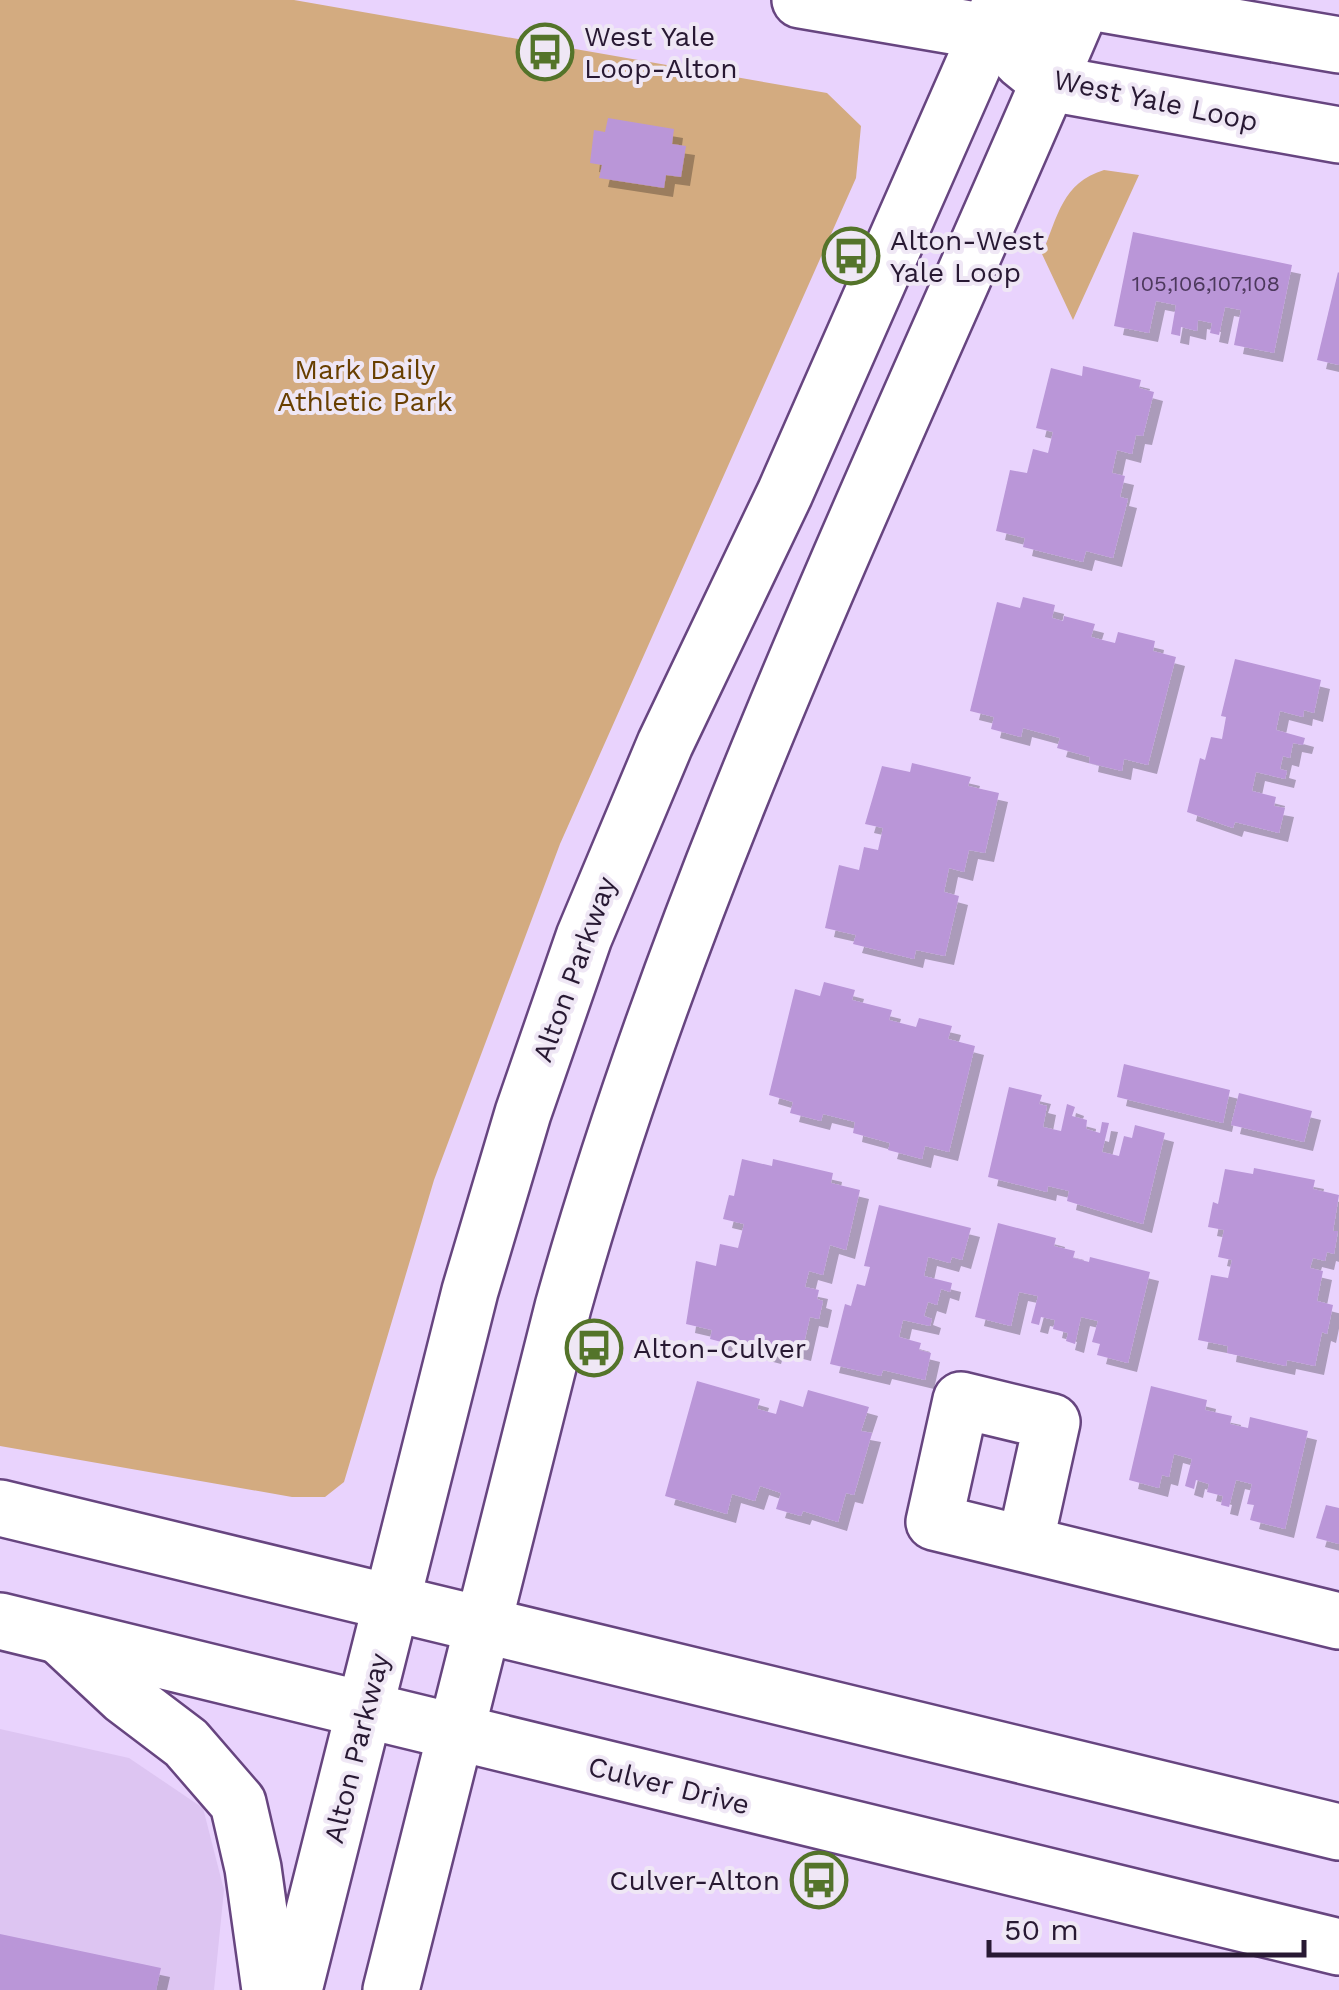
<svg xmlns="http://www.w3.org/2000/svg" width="1339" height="1990" viewBox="0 0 1339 1990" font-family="'Work Sans',sans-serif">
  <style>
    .built { fill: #ddc5f2 }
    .green { fill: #d3ab80 }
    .building { fill: #ba96d8; filter: url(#shadow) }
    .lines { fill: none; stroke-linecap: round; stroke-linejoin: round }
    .minor-casing { stroke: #674580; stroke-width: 60 }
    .major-casing { stroke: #674580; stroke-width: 60 }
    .minor { stroke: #fff; stroke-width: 55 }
    .major { stroke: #fff; stroke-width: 55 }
    .labels { text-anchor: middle; stroke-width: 8; stroke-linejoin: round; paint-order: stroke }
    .number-label { font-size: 22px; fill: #4c385c }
    .poi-label { font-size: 28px; fill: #281933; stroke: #efe7f5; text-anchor: start }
    .street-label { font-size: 28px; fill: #281933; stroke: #efe7f5 }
    .park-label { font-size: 28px; fill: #683f00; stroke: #efe7f5 }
  </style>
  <defs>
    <filter id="shadow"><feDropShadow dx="9" dy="9" stdDeviation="0" flood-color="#0004"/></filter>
  </defs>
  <rect width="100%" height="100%" fill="#e9d3fd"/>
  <!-- built -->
  <polygon class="built" points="0,1729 129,1758 203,1808 224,1890 214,1990 0,1990"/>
  <!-- green -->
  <g class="green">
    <polygon points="0,0 294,0 827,93 861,126 856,178 560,844 434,1180 344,1482 325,1497 292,1497 0,1446"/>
    <path d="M 1104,170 L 1139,175 L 1073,320 L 1042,254 C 1058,216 1062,183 1104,170 Z"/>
  </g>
  <!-- building -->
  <g class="building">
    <polygon points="608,118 674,129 672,144 686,146 681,177 666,175 664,188 599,178 602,165 590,163 594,130 605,132"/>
    <polygon points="1133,232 1292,265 1274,353 1234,345 1241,310 1225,307 1219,335 1210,333 1212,323 1198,320 1197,331 1181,327 1180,336 1171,334 1176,305 1156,301 1149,333 1114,326"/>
    <polygon points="1338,272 1339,273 1339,365 1317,360"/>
    <polygon points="1083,366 1141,380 1139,388 1154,392 1143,436 1136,435 1132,454 1117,450 1112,473 1125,476 1120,497 1128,499 1113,558 1086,551 1083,562 1023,547 1025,538 996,531 1010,470 1027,473 1033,449 1048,453 1053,432 1036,428 1051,368 1082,376"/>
    <polygon points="1023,597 1055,605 1052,618 1063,621 1064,616 1095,624 1091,637 1115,643 1118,632 1155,641 1153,651 1176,657 1148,765 1124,759 1122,771 1089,763 1090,757 1057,748 1060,738 1023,728 1021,737 991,729 994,717 970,711 997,602 1020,608"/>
    <polygon points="1235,659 1321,680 1314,713 1304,710 1303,717 1280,711 1276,730 1305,738 1303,745 1293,743 1290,758 1283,756 1280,769 1287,771 1285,779 1256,772 1252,791 1276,797 1274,806 1285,808 1279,833 1235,822 1233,828 1187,812 1200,758 1205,760 1211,737 1222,739 1226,717 1221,716"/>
    <polygon points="912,763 971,777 968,786 999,793 985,853 969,850 964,872 949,868 944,892 959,896 945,956 916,950 914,959 853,944 856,935 825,928 839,865 859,870 864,847 878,850 883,828 865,824 882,766 910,772"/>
    <polygon points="824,982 855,990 852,1000 892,1010 889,1020 916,1027 919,1018 952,1026 948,1039 975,1046 949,1152 925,1146 922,1159 888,1150 890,1143 853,1133 855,1122 823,1114 821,1121 790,1113 793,1102 769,1095 795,989 820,996"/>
    <polygon points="1124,1064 1230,1090 1223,1123 1117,1097"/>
    <polygon points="1009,1087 1042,1095 1039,1104 1047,1106 1043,1127 1061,1131 1067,1104 1075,1107 1072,1116 1087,1120 1086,1129 1100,1133 1102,1122 1109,1123 1102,1152 1119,1156 1124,1136 1132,1138 1135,1125 1165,1133 1143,1224 1067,1201 1069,1191 1048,1186 1047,1192 988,1177"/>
    <polygon points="1239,1093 1312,1111 1304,1142 1231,1125"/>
    <polygon points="742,1159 772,1166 773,1159 833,1173 831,1183 860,1190 846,1250 830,1245 823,1275 809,1271 805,1287 819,1290 817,1299 823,1301 819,1319 810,1317 802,1352 775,1345 772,1355 710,1339 712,1330 686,1324 696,1261 716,1266 720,1244 738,1248 744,1224 723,1219 729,1195 734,1196"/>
    <polygon points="1254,1168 1315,1180 1313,1189 1339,1195 1333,1231 1338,1231 1334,1254 1327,1252 1325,1261 1313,1258 1310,1268 1323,1271 1317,1301 1333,1305 1327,1334 1322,1332 1315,1366 1287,1360 1286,1366 1227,1353 1228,1346 1198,1340 1211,1275 1228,1278 1232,1260 1218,1257 1224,1230 1208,1227 1213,1202 1218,1204 1225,1169 1253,1174"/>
    <polygon points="879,1205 971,1228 962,1260 952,1257 950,1263 928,1257 924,1276 952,1283 950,1292 941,1289 937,1305 928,1302 924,1316 932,1319 930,1326 903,1320 899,1337 921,1343 919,1350 931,1353 925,1380 883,1370 881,1376 830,1364 845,1304 851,1306 857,1284 865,1286 870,1267 864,1266"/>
    <polygon points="998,1223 1056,1238 1054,1246 1075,1251 1073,1258 1089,1262 1090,1257 1150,1272 1128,1363 1097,1355 1100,1344 1092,1342 1098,1321 1081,1317 1075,1344 1066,1341 1068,1333 1053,1329 1055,1320 1041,1317 1039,1325 1031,1323 1038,1296 1019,1292 1011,1326 975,1317"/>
    <polygon points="697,1381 760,1399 757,1409 776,1414 780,1400 803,1407 808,1390 869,1407 861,1431 872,1433 854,1495 846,1493 838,1522 803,1511 801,1516 776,1509 781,1493 760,1486 755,1501 732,1494 727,1514 665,1496"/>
    <polygon points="1151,1386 1207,1400 1205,1410 1232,1416 1230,1424 1248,1428 1250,1417 1308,1431 1285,1529 1250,1520 1254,1505 1247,1504 1252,1484 1236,1480 1229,1507 1221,1505 1223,1496 1207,1492 1209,1484 1196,1480 1194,1489 1185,1486 1192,1459 1174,1454 1169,1477 1162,1475 1159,1488 1129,1480"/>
    <polygon points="1326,1505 1339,1508 1339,1544 1316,1538"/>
    <polygon points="0,1934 161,1968 156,1990 0,1990"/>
  </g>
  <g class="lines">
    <!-- minor casing -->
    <g class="minor-casing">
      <polyline id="minor" points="1025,1544 1052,1422 961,1400 934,1522 1339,1621"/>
    </g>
    <!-- major casing -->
    <g class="major-casing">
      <g id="major">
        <polyline points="800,0 987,32 1084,1 1339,45"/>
        <polyline points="1021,60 1049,83 1339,135"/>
        <polyline points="0,1508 1339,1832"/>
        <polyline points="0,1621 1339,1947"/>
        <polyline points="64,1640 124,1696 186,1743 238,1803 253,1868 270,1990"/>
        <polyline points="294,1990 470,1291 523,1113 584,937 665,744 785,493 1002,0"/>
        <path d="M 391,1990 L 563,1307 C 690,854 901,432 1084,0"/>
      </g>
    </g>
    <!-- minor -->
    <use href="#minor" class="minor"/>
    <!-- major -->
    <use href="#major" class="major"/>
  </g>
  <!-- icons -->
  <defs>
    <g id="bus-ring" transform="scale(2.875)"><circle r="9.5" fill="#efe7f5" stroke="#54742a" stroke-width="1.5"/><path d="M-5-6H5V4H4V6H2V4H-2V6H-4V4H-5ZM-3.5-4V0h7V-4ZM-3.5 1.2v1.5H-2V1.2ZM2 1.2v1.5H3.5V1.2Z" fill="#54742a"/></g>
  </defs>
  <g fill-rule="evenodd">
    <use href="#bus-ring" x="545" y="52"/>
    <use href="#bus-ring" x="851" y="256"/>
    <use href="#bus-ring" x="594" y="1348"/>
    <use href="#bus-ring" x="819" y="1880"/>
  </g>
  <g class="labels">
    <!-- number labels -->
    <g class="number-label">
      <text x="1206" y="291">105,106,107,108</text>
    </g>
    <!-- poi labels -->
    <g class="poi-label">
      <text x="584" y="46">West Yale<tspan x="584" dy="32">Loop-Alton</tspan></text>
      <text x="890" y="250">Alton-West<tspan x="890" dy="32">Yale Loop</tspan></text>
      <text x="633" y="1358">Alton-Culver</text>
      <text x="780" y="1890" text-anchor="end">Culver-Alton</text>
    </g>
    <!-- street labels -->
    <g class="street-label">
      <text transform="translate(1156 100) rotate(12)" y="10">West Yale Loop</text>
      <text transform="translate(574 969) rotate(-70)" y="10">Alton Parkway</text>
      <text transform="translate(356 1748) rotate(-76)" y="10">Alton Parkway</text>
      <text transform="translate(669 1785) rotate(14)" y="10">Culver Drive</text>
    </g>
    <!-- park labels -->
    <g class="park-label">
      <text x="365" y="379">Mark Daily<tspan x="365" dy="32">Athletic Park</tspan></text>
    </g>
  </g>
  <!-- scale -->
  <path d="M989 1940v15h315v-15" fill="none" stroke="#281933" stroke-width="5"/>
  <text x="1004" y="1940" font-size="30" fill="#281933" stroke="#efe7f5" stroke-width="8" paint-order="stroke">50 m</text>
</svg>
